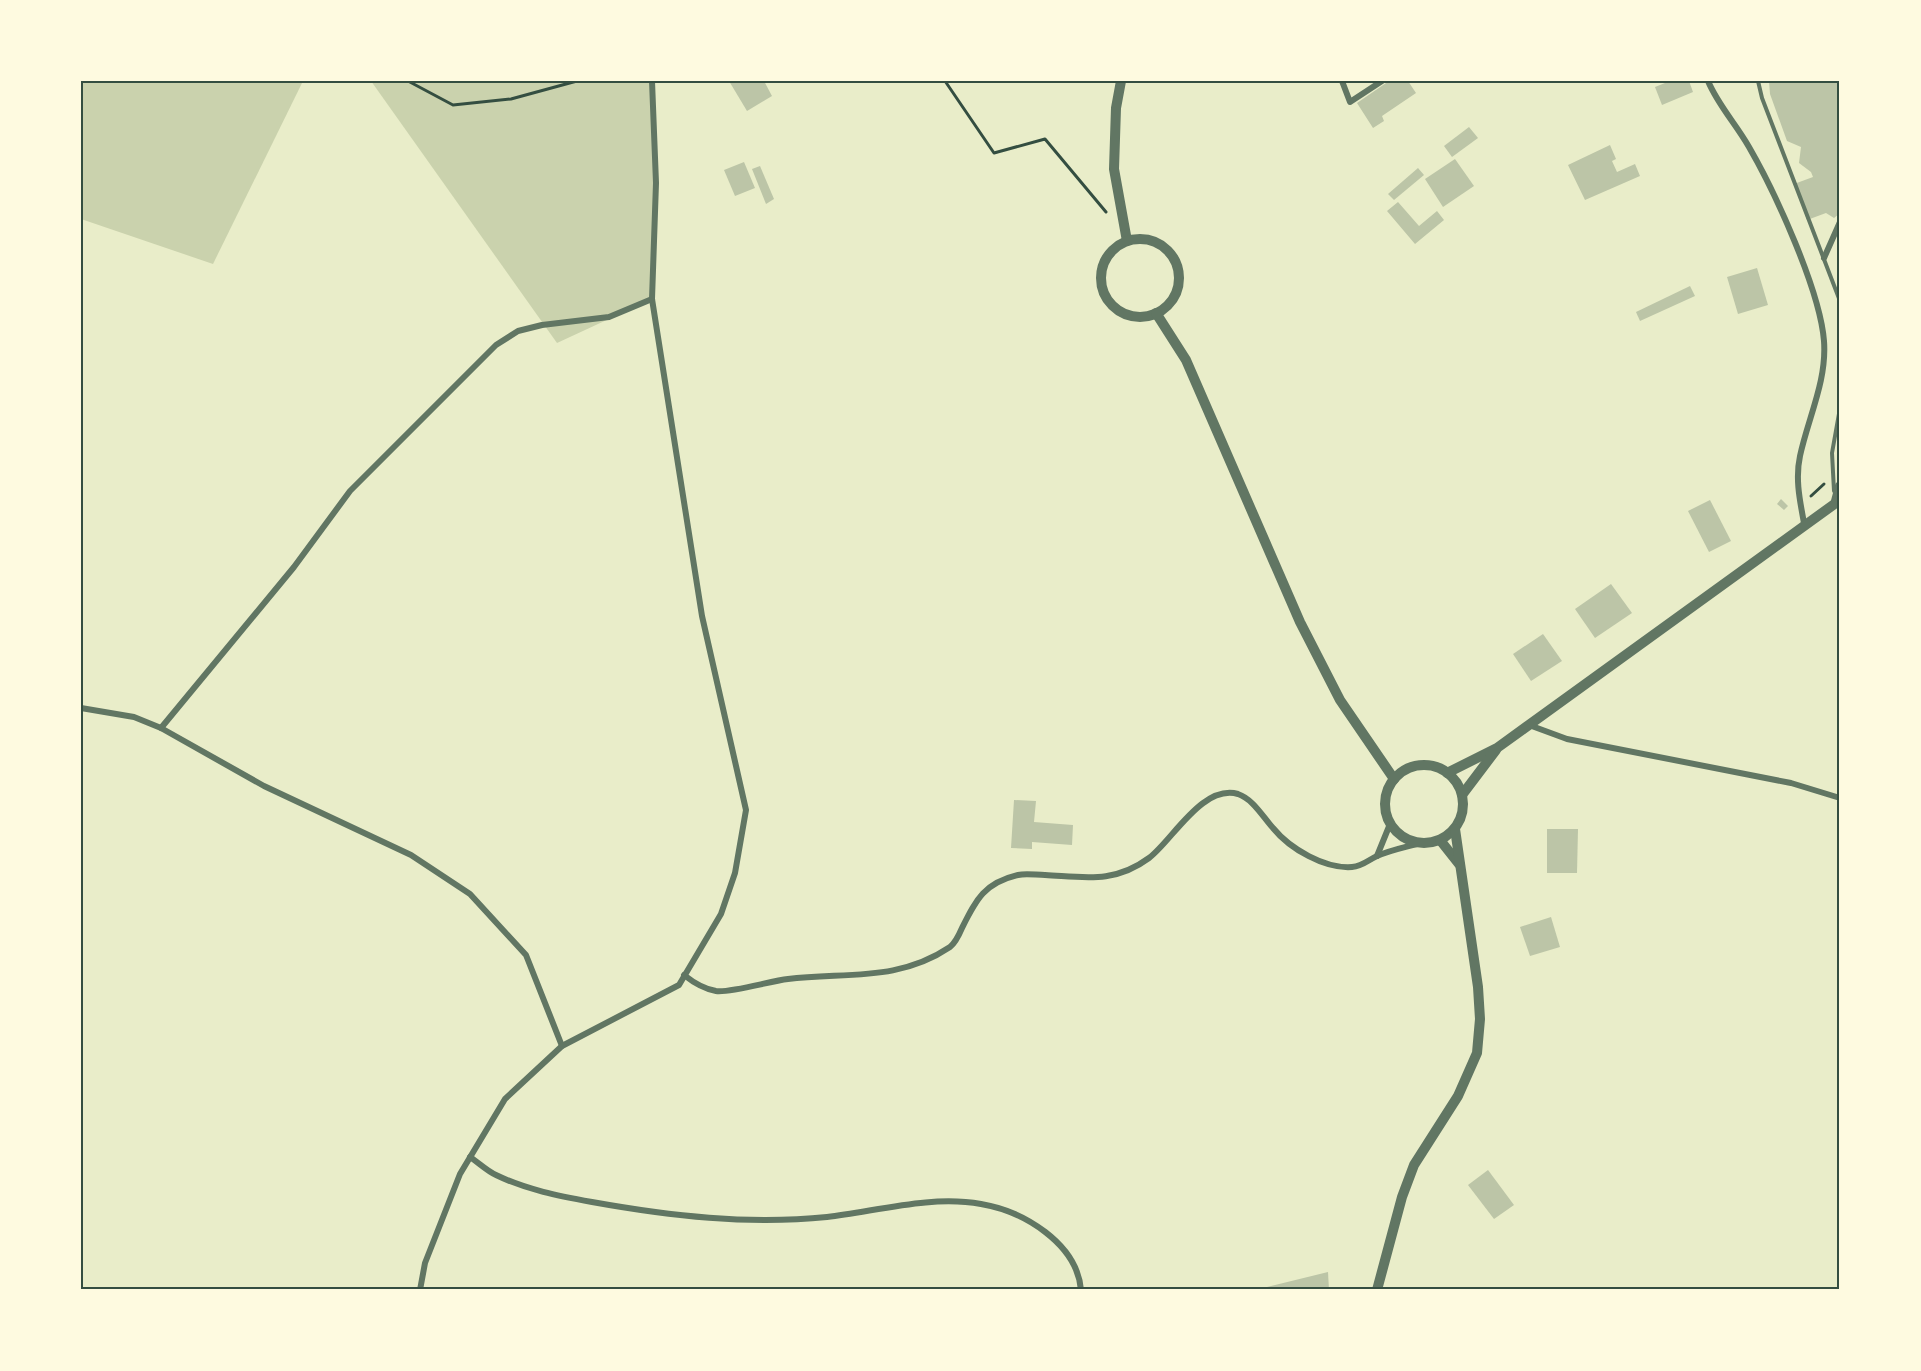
<svg xmlns="http://www.w3.org/2000/svg" width="1921" height="1371" viewBox="0 0 1921 1371" font-family="Karla,sans-serif">
  <style>
    .green { fill: #cad2ad }
    .building { fill: #bcc5a7 }
    .lines { fill: none; stroke-linecap: round; stroke-linejoin: round }
    .path { stroke: #344e41; stroke-width: 3 }
    .service { stroke: #617663; stroke-width: 4 }
    .minor { stroke: #617663; stroke-width: 6 }
    .tertiary { stroke: #617663; stroke-width: 10 }
    .neatline { fill: none; stroke: #344e41; stroke-width: 2 }
  </style>
  <rect width="100%" height="100%" fill="#e9edc9"/>
  <!-- green -->
  <g class="green">
    <polygon points="81,81 303,81 213,264 81,219"/>
    <polygon points="371,81 652,81 656,183 652,299 557,343"/>
  </g>
  <!-- building -->
  <g class="building">
    <polygon points="729,81 764,81 772,96 747,111"/>
    <polygon points="1389,81 1408,81 1416,93 1382,116 1384,121 1373,128 1357,103"/>
    <polygon points="1670,81 1689,81 1693,92 1662,105 1655,87"/>
    <polygon points="1769,81 1840,81 1840,213 1834,218 1826,213 1807,220 1794,184 1813,177 1811,172 1799,163 1801,147 1787,141 1770,94"/>
    <polygon points="1469,127 1478,138 1452,157 1444,146"/>
    <polygon points="1610,145 1616,159 1612,161 1617,172 1635,164 1640,176 1585,200 1568,165"/>
    <polygon points="1455,159 1474,186 1443,207 1425,179"/>
    <polygon points="744,162 755,188 735,196 724,170"/>
    <polygon points="760,166 774,199 766,204 752,169"/>
    <polygon points="1418,168 1424,175 1394,200 1388,194"/>
    <polygon points="1398,202 1419,226 1437,211 1444,220 1415,244 1387,211"/>
    <polygon points="1757,268 1768,305 1738,314 1727,277"/>
    <polygon points="1690,286 1695,296 1640,321 1636,312"/>
    <polygon points="1781,499 1788,506 1784,510 1777,504"/>
    <polygon points="1710,500 1731,541 1709,552 1688,511"/>
    <polygon points="1611,584 1632,613 1595,638 1575,609"/>
    <polygon points="1543,634 1562,661 1531,681 1513,654"/>
    <polygon points="1014,800 1036,801 1034,822 1073,825 1072,845 1032,842 1032,849 1011,848"/>
    <polygon points="1547,829 1578,829 1577,873 1547,873"/>
    <polygon points="1551,917 1560,947 1530,956 1520,927"/>
    <polygon points="1488,1170 1514,1205 1494,1219 1468,1185"/>
    <polygon points="1328,1272 1329,1290 1260,1290 1259,1289"/>
  </g>
  <g class="lines">
    <!-- path -->
    <g class="path">
      <polyline points="408,81 453,105 511,99 577,81"/>
      <polyline points="945,81 994,153 1045,139 1106,212"/>
      <polyline points="1811,496 1824,484"/>
    </g>
    <!-- service -->
    <g class="service">
      <polyline points="1758,81 1762,98 1840,301"/>
      <polyline points="1834,491 1832,453 1840,408"/>
    </g>
    <!-- minor -->
    <g class="minor">
      <polyline points="1342,81 1350,102 1382,81"/>
      <path d="M 1708,81 C 1718,105 1736,124 1749,147 C 1775,192 1820,290 1824,341 C 1827,381 1808,418 1800,456 C 1795,479 1800,501 1804,523"/>
      <polyline points="1824,258 1840,222"/>
      <polyline points="81,708 134,717 161,728 264,786 411,855 470,894 526,955 562,1046"/>
      <polyline points="1529,725 1567,739 1791,783 1840,798"/>
      <polyline points="161,728 294,567 350,491 496,345 518,331 542,325 609,317 652,299"/>
      <polyline points="1377,856 1390,824"/>
      <path d="M 684,975 C 694,983 704,989 716,991 C 731,993 770,981 788,979 C 846,972 898,982 950,947 C 955,943 959,935 962,928 C 976,900 984,883 1018,875 C 1026,873 1036,875 1045,875 C 1084,877 1114,884 1149,858 C 1172,841 1202,784 1238,794 C 1253,799 1263,817 1273,828 C 1290,849 1325,869 1352,867 C 1363,866 1368,860 1377,856 C 1390,850 1406,847 1420,843"/>
      <path d="M 470,1157 C 479,1163 487,1171 496,1175 C 527,1190 559,1196 592,1202 C 670,1216 748,1225 827,1217 C 877,1211 931,1195 981,1204 C 1023,1211 1077,1243 1081,1290"/>
      <polyline points="420,1290 425,1263 460,1174 505,1099 562,1046 679,985 721,914 735,873 746,810 702,616 652,299 656,183 652,81"/>
    </g>
    <!-- tertiary -->
    <g class="tertiary">
      <polyline points="1121,81 1116,108 1114,169 1127,241"/>
      <circle cx="1140" cy="278" r="39"/>
      <polyline points="1156,313 1186,360 1300,622 1340,700 1394,779"/>
      <polyline points="1836,501 1840,486"/>
      <circle cx="1424" cy="804" r="39"/>
      <polyline points="1447,773 1497,748 1840,500"/>
      <polyline points="1462,795 1496,750"/>
      <polyline points="1440,840 1459,864"/>
      <polyline points="1377,1290 1402,1197 1414,1165 1458,1096 1477,1053 1480,1019 1478,987 1455,829"/>
    </g>
  </g>
  <!-- border -->
  <rect width="1921" height="1371" fill="none" stroke="#fefae0" stroke-width="165"/>
  <rect x="82" y="82" width="1756" height="1206" class="neatline"/>
</svg>
